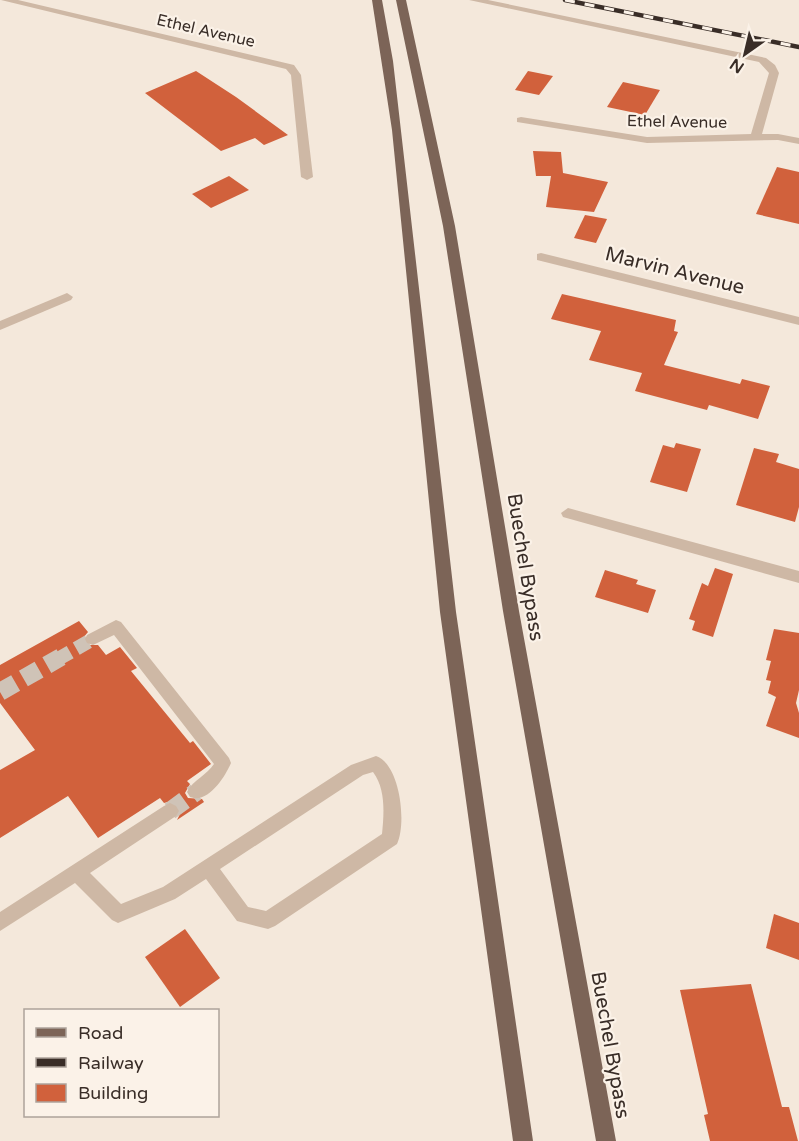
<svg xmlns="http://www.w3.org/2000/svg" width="799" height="1141" viewBox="0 0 799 1141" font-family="'Varela Round',sans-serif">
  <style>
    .building { fill: #d1613c }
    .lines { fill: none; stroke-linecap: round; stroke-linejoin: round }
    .minor-tunnel-far1 { stroke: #cfc3b7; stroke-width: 14; stroke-dasharray: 14 7; stroke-linecap: butt }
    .minor-tunnel { stroke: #cfc3b7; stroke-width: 18; stroke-dasharray: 18 9; stroke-linecap: butt }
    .minor { fill: #ceb8a5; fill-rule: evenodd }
    .major { fill: #7c6457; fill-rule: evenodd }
    .rail-casing { stroke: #392d27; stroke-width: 4.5 }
    .rail { stroke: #fbf2e8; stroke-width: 3; stroke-dasharray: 10; stroke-linecap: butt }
    .labels { text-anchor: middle; stroke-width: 4.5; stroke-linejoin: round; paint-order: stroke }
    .far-street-label { font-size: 16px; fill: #392d27; stroke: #fbf2e8 }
    .street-label { font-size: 20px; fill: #392d27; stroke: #fbf2e8 }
  </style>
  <rect width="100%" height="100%" fill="#f4e8db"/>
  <!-- building -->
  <g class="building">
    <polygon points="196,71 236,97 288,135 264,145 255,138 221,151 145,93"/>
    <polygon points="528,71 553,76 539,95 515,90"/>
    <polygon points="623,82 660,90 645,115 607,107"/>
    <polygon points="533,151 561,152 563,173 608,182 594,212 546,207 551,176 536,176"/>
    <polygon points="777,167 799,172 799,224 756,214"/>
    <polygon points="229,176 249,190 211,208 192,194"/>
    <polygon points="585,215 607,219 596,243 574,238"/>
    <polygon points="562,294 676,320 674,331 678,332 664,365 740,384 742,379 770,386 758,419 709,405 707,410 635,391 642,373 589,360 601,331 551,319"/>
    <polygon points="676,443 701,449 687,492 650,482 663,445 674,448"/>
    <polygon points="754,448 779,454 776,462 799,469 799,507 795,522 736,505"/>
    <polygon points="715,568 733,574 713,637 692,630 695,621 689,619 702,583 708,586"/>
    <polygon points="605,570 638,580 636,584 656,590 648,613 595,597"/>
    <polygon points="79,621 88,632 83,638 86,645 98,645 106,655 120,647 137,668 131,671 190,743 193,741 211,764 187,781 190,784 185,793 188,798 202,799 204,802 177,820 181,812 178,805 171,801 164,803 160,798 98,838 68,796 0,838 0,770 35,750 0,703 0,665"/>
    <polygon points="774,629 799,633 799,690 796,703 799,713 799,738 766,726 776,697 768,693 771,681 766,680 771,661 766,660"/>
    <polygon points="774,914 799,923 799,960 766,948"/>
    <polygon points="185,929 220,978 180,1007 145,957"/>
    <polygon points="751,984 782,1107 789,1107 798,1141 710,1141 704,1115 708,1114 680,990"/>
  </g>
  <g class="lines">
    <!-- minor-tunnel-far1 -->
    <polyline class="minor-tunnel-far1" points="58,659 93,639"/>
    <!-- minor-tunnel -->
    <g class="minor-tunnel">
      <polyline points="0,692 61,657"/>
      <polyline points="170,811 196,792"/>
    </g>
    <!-- minor -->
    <g class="minor">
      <polygon points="1,0 18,0 294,65 301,75 313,177 307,180 301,177 291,75 286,69"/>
      <polygon points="469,0 488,0 766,58 775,65 779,73 762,134 778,134 799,138 799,144 778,140 647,143 517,122 517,118 521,117 647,137 751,134 769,73 759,62"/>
      <polygon points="541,253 799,317 799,325 537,260 537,254"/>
      <polygon points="67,293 73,297 71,300 0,330 0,321"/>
      <polygon points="568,508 799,571 799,583 563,517 561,513"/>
      <path d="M 116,620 L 121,622 L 229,758 L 231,763 C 225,777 208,804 190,797 L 187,792 C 193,780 207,775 214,764 L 114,635 L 93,645 L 87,643 L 85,639 L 87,635 Z"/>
      <path d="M 376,756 C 400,764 407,823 397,844 L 275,926 L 268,929 L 237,921 L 206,879 L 175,899 L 118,923 L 112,920 L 75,883 L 0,931 L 0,912 L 164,806 L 170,803 L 176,806 L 179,811 L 176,816 L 90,873 L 121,904 L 163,887 L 351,765 ZM 373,772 C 386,789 384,814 382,834 L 266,911 L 248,907 L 220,869 L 363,775 Z"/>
    </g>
    <!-- major -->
    <g class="major">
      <polygon points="372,0 382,0 393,61 456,612 533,1141 513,1141 440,612 392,130"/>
      <polygon points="396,0 406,0 455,226 519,611 616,1141 596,1141 503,611 443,226"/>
    </g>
    <!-- rail casing -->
    <g class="rail-casing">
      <polyline id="rail" points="565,0 799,47"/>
    </g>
    <!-- rail -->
    <use href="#rail" class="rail"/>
  </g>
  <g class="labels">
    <!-- far-street labels -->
    <g class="far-street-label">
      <text transform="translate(206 30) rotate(13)" y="6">Ethel Avenue</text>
      <text transform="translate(677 121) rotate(1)" y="6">Ethel Avenue</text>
    </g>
    <!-- street labels -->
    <g class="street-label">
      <text transform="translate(675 270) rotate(14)" y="7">Marvin Avenue</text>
      <text transform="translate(526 567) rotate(81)" y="7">Buechel Bypass</text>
      <text transform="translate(611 1045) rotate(80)" y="7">Buechel Bypass</text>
    </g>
  </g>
  <!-- legend -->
  <rect x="24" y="1009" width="195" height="108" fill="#fbf2e8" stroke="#ada39b" stroke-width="1.5"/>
  <rect x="36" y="1028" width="30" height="9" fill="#7c6457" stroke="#ada39b" stroke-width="1.5"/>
  <text x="78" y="1039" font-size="18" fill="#392d27">Road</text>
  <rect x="36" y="1058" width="30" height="9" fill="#392d27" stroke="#ada39b" stroke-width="1.5"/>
  <text x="78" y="1069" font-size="18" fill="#392d27">Railway</text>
  <rect x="36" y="1084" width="30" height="18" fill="#d1613c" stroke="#ada39b" stroke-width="1.5"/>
  <text x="78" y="1099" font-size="18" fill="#392d27">Building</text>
  <!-- north arrow -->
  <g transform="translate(745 54) rotate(214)" stroke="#fbf2e8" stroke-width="4.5" paint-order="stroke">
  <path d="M0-4.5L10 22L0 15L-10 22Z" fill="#392d27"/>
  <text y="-9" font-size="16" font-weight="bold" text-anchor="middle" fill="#392d27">N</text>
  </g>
</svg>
